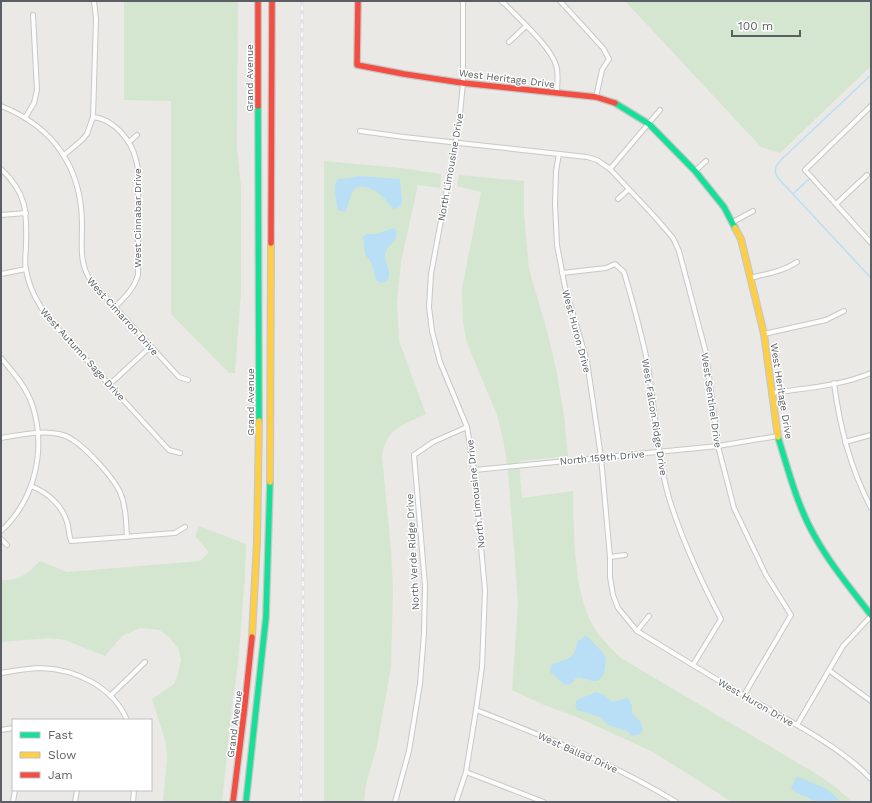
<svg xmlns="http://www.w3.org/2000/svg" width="872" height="803" viewBox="0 0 872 803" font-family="'Work Sans',sans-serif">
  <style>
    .green { fill: #d4e6d0 }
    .water { fill: #b9dff6 }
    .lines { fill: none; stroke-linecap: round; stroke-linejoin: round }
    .stream { stroke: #b9dff6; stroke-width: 1.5 }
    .street-casing { stroke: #c7c8c7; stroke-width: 6 }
    .fast-casing { stroke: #c7c7c7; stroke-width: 8 }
    .slow-casing { stroke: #c7c7c7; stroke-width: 8 }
    .jam-casing { stroke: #c7c7c7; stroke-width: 8 }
    .street { stroke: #fcfcfb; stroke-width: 4 }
    .fast { stroke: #16e098; stroke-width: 5.5 }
    .slow { stroke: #ffcf43; stroke-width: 5.5 }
    .jam { stroke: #f24e42; stroke-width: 5.5 }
    .rail-casing { stroke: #e2e1e2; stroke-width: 3 }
    .rail { stroke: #fff; stroke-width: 1.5; stroke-dasharray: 4.5; stroke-linecap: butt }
    .labels { text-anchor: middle; stroke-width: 3; stroke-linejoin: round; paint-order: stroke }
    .street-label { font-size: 10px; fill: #5b5f63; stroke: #fff }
  </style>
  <rect width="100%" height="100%" fill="#ebe9e5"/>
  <!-- green -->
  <g class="green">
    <polygon points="124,1 238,1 237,147 241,187 241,292 235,373 229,373 171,314 171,101 124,100"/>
    <polygon points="625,1 871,1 871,66 780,153 761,147"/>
    <path d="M 324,161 L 401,168 L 441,174 L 440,188 L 418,185 L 401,262 L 397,303 L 399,341 L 426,414 C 404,425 386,428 382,456 L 391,549 L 393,589 L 391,667 L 377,746 L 366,784 L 364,802 L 324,802 Z"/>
    <path d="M 459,175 L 524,181 L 524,214 L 529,269 L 548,334 L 557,374 L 564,415 L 568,456 L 519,461 L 522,498 L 573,491 C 574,531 573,588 592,624 C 599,637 610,647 621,658 L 820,776 L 838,789 L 852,802 L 732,802 L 653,752 L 579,718 L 544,705 L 512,690 L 518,603 L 508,471 L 503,438 L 497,415 L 467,343 L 463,323 L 462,288 L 481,192 L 457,186 Z"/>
    <path d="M 199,526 L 246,544 L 245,577 L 238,664 L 232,705 L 222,802 L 163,802 L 167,759 L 166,743 L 152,699 L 174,684 L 178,674 L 181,659 L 178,648 L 168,636 L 159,630 L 140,628 L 122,636 L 105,656 L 65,640 L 50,638 L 1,642 L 1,580 C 19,582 29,572 40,561 L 67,572 L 200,561 L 209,552 L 195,536 Z"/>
  </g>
  <!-- water -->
  <g class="water">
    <path d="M 357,176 L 400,179 L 402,203 C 400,207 398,208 393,209 C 390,206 388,203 385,199 C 379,192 360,180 353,191 C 349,198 349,205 345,212 L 338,210 C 337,208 334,187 335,185 C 335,183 337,181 338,179 L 350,178 Z"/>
    <path d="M 393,228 L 396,230 C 400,242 386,244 385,255 C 385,265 394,272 386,282 L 381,283 L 376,280 L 372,264 L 365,254 L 363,237 L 367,234 L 377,234 Z"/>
    <path d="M 586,635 L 604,654 L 606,659 L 604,674 L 598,681 L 593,681 L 578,677 L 575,679 L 571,684 L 565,685 L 550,672 L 551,665 C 565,659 576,660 577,642 Z"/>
    <polygon points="596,692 604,695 613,702 626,698 629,699 632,706 632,714 640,721 643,730 640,734 632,736 627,731 608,725 600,717 577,710 575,704 577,700"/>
    <path d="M 797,776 L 827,789 L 841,802 L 815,802 C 808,796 797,796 791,788 Z"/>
  </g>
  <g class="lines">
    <!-- stream -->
    <g class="stream">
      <path d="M 871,75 L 783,158 C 777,164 772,169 778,178 L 871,278"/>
      <polyline points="794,193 809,179"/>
    </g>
    <!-- street casing -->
    <g class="street-casing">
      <g id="street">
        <path d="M 501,1 L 506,5 C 520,20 550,46 556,65 C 559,74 557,84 557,93"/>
        <polyline points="560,1 603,48 609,59 602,70 596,97"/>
        <polyline points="509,42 526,26"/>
        <path d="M 1,106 C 54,127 82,168 82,225 C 82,245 79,264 91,281 L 179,377 L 188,380"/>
        <polyline points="871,106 805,170 871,243"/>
        <path d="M 93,117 C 114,119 132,141 136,160 C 140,173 138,187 138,200 C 138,225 138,250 138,275 C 134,289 125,297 115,307"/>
        <polyline points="25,118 34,103 37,90 33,15"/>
        <polyline points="360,131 404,137 587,157 597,160 610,169 655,217 673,238 679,251 706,353 718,446 734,508 766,575 791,615 744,695"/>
        <polyline points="129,142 137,135"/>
        <path d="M 559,154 L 556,171 L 555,204 L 557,245 L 565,287 L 587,361 L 601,457 L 610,557 L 610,577 L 613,595 L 618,608 L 637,631 C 675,654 713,678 752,700 C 790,721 841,747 871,779"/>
        <polyline points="64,155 82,140 87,134 93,117 96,19 94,1"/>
        <path d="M 1,169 C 27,193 27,212 26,245 C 26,253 24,262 26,269 C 29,289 39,306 51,321 L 169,450 L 180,453"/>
        <polyline points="610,169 660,110"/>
        <polyline points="695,171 706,161"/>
        <polyline points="618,199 628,190"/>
        <polyline points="836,204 867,175"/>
        <polyline points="1,215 26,213"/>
        <polyline points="733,222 753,211"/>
        <path d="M 562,273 L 606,268 L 615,264 L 624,272 C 633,303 642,334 648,366 C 655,410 657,456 669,498 C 682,540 701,581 721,619 L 693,665"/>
        <polyline points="1,274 26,269"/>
        <path d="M 750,278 C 766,274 784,271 797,262"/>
        <polyline points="764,334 826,320 844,311"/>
        <path d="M 1,358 C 14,373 27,388 33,407 C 46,450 35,500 1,531"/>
        <path d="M 834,383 C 840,428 850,467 871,508"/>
        <polyline points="109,385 150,347"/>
        <path d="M 773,393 C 805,388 841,386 871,373"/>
        <path d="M 1,438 C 20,435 40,430 59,434 C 64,435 69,437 73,440 C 87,449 113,477 120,492 C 126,506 126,522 127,537"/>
        <polyline points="845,442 871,435"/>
        <polyline points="474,470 718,446 778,436"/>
        <path d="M 31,486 C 49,493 64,507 68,526 C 69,531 69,536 71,541 L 175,533 L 185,527"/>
        <polyline points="1,539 7,545"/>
        <polyline points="610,557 625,555"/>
        <polyline points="637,631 649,616"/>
        <polyline points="830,671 871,701"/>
        <path d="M 1,673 C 14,671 28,668 41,668 C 76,669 113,687 127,720"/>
        <polyline points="110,696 145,662"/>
        <path d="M 476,710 C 545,737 613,763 676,802"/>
        <polyline points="797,725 843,646 871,616"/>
        <polyline points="1,730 13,728"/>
        <polyline points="466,772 544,802"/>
        <polyline points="13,802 15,790"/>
        <polyline points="75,802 77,790"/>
        <polyline points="133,802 134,790"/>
        <polyline points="395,802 409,751 420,684 424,633 425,585 414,455 433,442 467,427"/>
        <polyline points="456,802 466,772 476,710 482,667 485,590 474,470 467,427 440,362 432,331 429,307 431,274 459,124 463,83 463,1"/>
      </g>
    </g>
    <!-- fast casing -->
    <g class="fast-casing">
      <g id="fast">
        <polyline points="615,103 649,124 695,171 724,207 735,228"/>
        <polyline points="258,106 259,421"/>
        <path d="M 778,437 C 788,469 797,505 814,535 C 830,564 851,589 871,615"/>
        <polyline points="246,802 266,617 270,482"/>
      </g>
    </g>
    <!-- slow casing -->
    <g class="slow-casing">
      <g id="slow">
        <polyline points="735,228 741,239 764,334 778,437"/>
        <polyline points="270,482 271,243"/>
        <polyline points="252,637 257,542 259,421"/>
      </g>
    </g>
    <!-- jam casing -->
    <g class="jam-casing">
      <g id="jam">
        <polyline points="258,1 258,106"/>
        <polyline points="358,1 357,65 404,74 463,83 596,97 615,103"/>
        <polyline points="271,243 272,1"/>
        <polyline points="233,802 244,713 252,637"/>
      </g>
    </g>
    <!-- street -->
    <use href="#street" class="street"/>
    <!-- fast -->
    <use href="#fast" class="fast"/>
    <!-- slow -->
    <use href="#slow" class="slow"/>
    <!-- jam -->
    <use href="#jam" class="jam"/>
    <!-- rail casing -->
    <g class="rail-casing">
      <polyline id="rail" points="301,802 303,593 301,313 302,1"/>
    </g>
    <!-- rail -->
    <use href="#rail" class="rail"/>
  </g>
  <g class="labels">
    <!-- street labels -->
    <g class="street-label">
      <text transform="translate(249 78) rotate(-90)" y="4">Grand Avenue</text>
      <text transform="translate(507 78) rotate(7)" y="4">West Heritage Drive</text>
      <text transform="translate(450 167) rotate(-80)" y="4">North Limousine Drive</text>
      <text transform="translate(137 218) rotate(-90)" y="4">West Cinnabar Drive</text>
      <text transform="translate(123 316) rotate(48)" y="4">West Cimarron Drive</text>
      <text transform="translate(577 331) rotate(75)" y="4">West Huron Drive</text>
      <text transform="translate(83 354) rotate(48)" y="4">West Autumn Sage Drive</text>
      <text transform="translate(782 391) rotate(81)" y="4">West Heritage Drive</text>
      <text transform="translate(712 400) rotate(82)" y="4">West Sentinel Drive</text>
      <text transform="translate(250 402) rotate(-90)" y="4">Grand Avenue</text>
      <text transform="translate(655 417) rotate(81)" y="4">West Falcon Ridge Drive</text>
      <text transform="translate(602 457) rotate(-5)" y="4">North 159th Drive</text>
      <text transform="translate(475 494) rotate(-96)" y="4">North Limousine Drive</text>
      <text transform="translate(412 552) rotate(-93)" y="4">North Verde Ridge Drive</text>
      <text transform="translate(756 702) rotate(30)" y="4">West Huron Drive</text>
      <text transform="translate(234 724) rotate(-83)" y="4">Grand Avenue</text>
      <text transform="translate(578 752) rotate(24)" y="4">West Ballad Drive</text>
    </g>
  </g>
  <!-- border -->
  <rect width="872" height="803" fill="none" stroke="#5b5f63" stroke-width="4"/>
  <!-- legend -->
  <rect x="12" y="719" width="140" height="72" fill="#ffffff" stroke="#bdbfc1"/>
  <rect x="20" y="732" width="20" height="6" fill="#16e098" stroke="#bdbfc1"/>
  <text x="48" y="739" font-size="12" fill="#5b5f63">Fast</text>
  <rect x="20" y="752" width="20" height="6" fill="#ffcf43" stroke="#bdbfc1"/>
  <text x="48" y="759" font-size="12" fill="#5b5f63">Slow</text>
  <rect x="20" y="772" width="20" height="6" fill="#f24e42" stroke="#bdbfc1"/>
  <text x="48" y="779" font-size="12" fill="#5b5f63">Jam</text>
  <!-- scale -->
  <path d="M732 30v6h68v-6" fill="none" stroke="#5b5f63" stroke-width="2"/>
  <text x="738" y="30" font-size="12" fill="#5b5f63" stroke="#ffffff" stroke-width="3" paint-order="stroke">100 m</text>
</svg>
